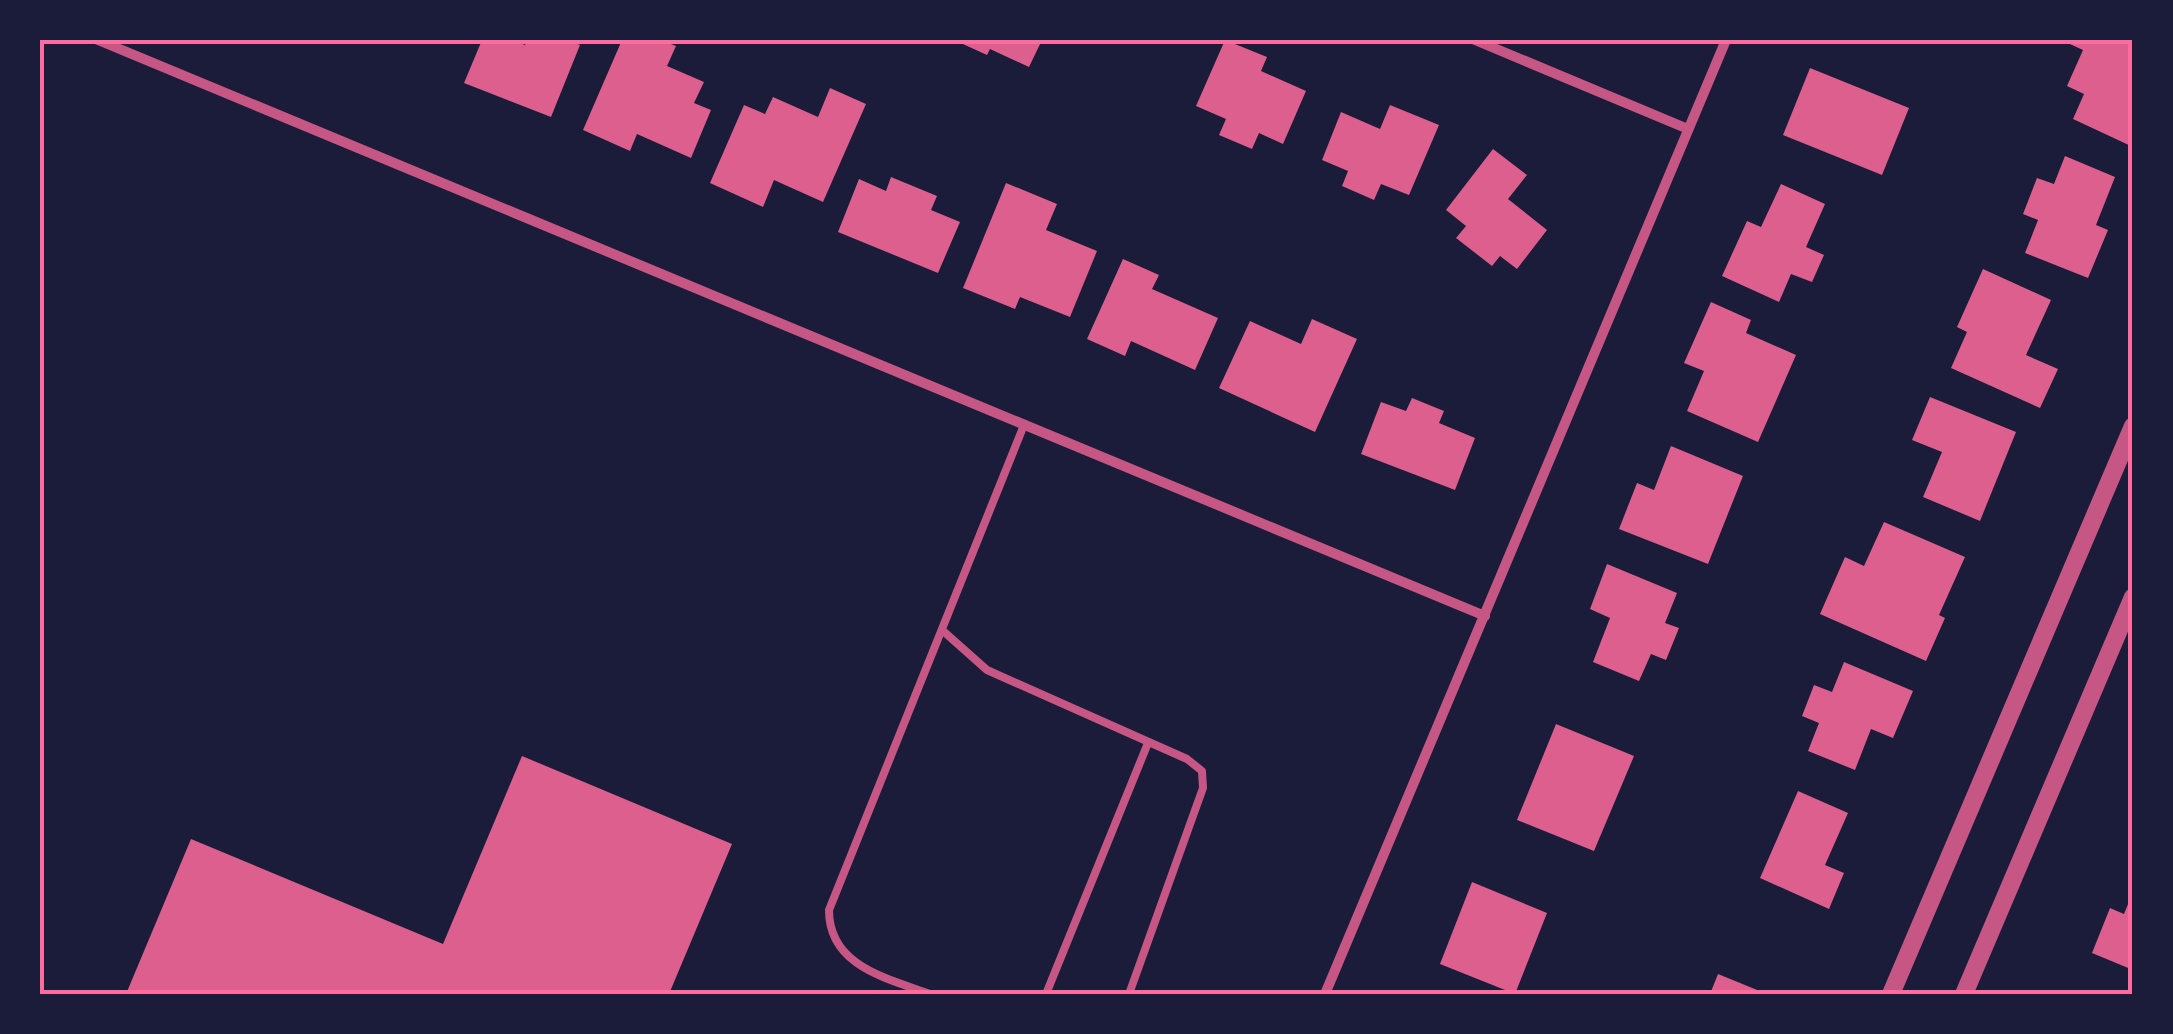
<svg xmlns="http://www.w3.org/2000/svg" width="2173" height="1034" viewBox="0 0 2173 1034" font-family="'IBM Plex Sans',sans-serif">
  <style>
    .building { fill: #dd5f8e }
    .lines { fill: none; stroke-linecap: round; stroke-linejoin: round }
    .service { stroke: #c65784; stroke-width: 8 }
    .minor { stroke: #c65784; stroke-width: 10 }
    .tertiary { stroke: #c65784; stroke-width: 18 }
    .neatline { fill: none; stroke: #ff6b9d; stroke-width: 4 }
  </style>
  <rect width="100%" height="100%" fill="#1b1b3a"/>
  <!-- building -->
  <g class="building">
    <polygon points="482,40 513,40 525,45 527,40 569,40 580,45 551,117 464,83"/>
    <polygon points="622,40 661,40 676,46 667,66 704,82 694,103 711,110 691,158 637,134 630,151 583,130"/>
    <polygon points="954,40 1042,40 1029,67 990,49 987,55"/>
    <polygon points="1225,40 1267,57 1261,71 1306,91 1283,144 1259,133 1252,149 1219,135 1226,119 1196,106"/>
    <polygon points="2061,40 2133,42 2133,147 2073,119 2084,94 2067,86 2083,50"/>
    <polygon points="1810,68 1909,108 1882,175 1783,135"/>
    <polygon points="830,88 866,104 823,202 774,180 763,207 710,183 744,105 765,114 773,97 818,117"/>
    <polygon points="1390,105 1439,125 1409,195 1381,184 1374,200 1342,186 1348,171 1322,160 1341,112 1380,129"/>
    <polygon points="1493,149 1527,175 1508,199 1547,230 1517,269 1500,256 1492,266 1456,238 1466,226 1446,210"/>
    <polygon points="2065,156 2115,177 2096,225 2108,230 2088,278 2025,253 2038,220 2023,214 2037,178 2054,184"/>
    <polygon points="891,177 937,196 931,210 960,222 938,273 838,232 859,179 886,191"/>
    <polygon points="1006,183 1057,204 1046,230 1097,251 1070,317 1020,297 1015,309 963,288"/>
    <polygon points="1781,184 1825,204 1806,247 1824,255 1812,282 1791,274 1779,302 1722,276 1747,221 1761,227"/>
    <polygon points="1123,259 1159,275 1152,289 1218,318 1195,370 1131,341 1125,356 1087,339"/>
    <polygon points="1983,269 2051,300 2026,355 2058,369 2040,408 1951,368 1967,332 1957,327"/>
    <polygon points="1711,302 1751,320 1746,333 1796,355 1758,442 1687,411 1704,371 1684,363"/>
    <polygon points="1312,319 1357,339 1315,432 1219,388 1250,321 1301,344"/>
    <polygon points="1930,397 2016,432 1980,521 1923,497 1942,452 1912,440"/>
    <polygon points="1412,398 1444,411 1439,423 1475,438 1455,490 1361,454 1381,402 1406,411"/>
    <polygon points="1671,446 1743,476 1708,564 1619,529 1637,483 1654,490"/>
    <polygon points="1884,522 1965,557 1939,615 1945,618 1926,661 1820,614 1845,557 1864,566"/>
    <polygon points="1607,564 1677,593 1665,623 1679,628 1666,660 1651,654 1639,681 1593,662 1610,618 1590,609"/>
    <polygon points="1844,662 1913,691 1893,738 1871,729 1855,770 1808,751 1819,723 1802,716 1814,685 1832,692"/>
    <polygon points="1556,724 1634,756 1594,851 1517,820"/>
    <polygon points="522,756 732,844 669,994 126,994 191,839 443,944"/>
    <polygon points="1798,791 1848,813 1825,865 1844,873 1829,909 1760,878"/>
    <polygon points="1472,882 1547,913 1515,994 1440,964"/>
    <polygon points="2133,892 2133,970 2092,953 2110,908 2124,914"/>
    <polygon points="1718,974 1767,994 1710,994"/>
  </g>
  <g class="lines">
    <!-- service -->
    <g class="service">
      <polyline points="942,630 987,670 1187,759 1202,771 1203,788 1129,994"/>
      <path d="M 930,994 C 886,978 829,966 829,910 L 1024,425"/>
      <polyline points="1046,994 1148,743"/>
    </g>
    <!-- minor -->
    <g class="minor">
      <polyline points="98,40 1485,616"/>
      <polyline points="1475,40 1688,129"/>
      <polyline points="1325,994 1726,40"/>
    </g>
    <!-- tertiary -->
    <g class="tertiary">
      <polyline points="1891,994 2133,426"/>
      <polyline points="1964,994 2133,597"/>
    </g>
  </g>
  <!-- border -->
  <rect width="2173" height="1034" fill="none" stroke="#1b1b3a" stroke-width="85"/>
  <rect x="42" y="42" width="2088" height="950" class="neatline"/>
</svg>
